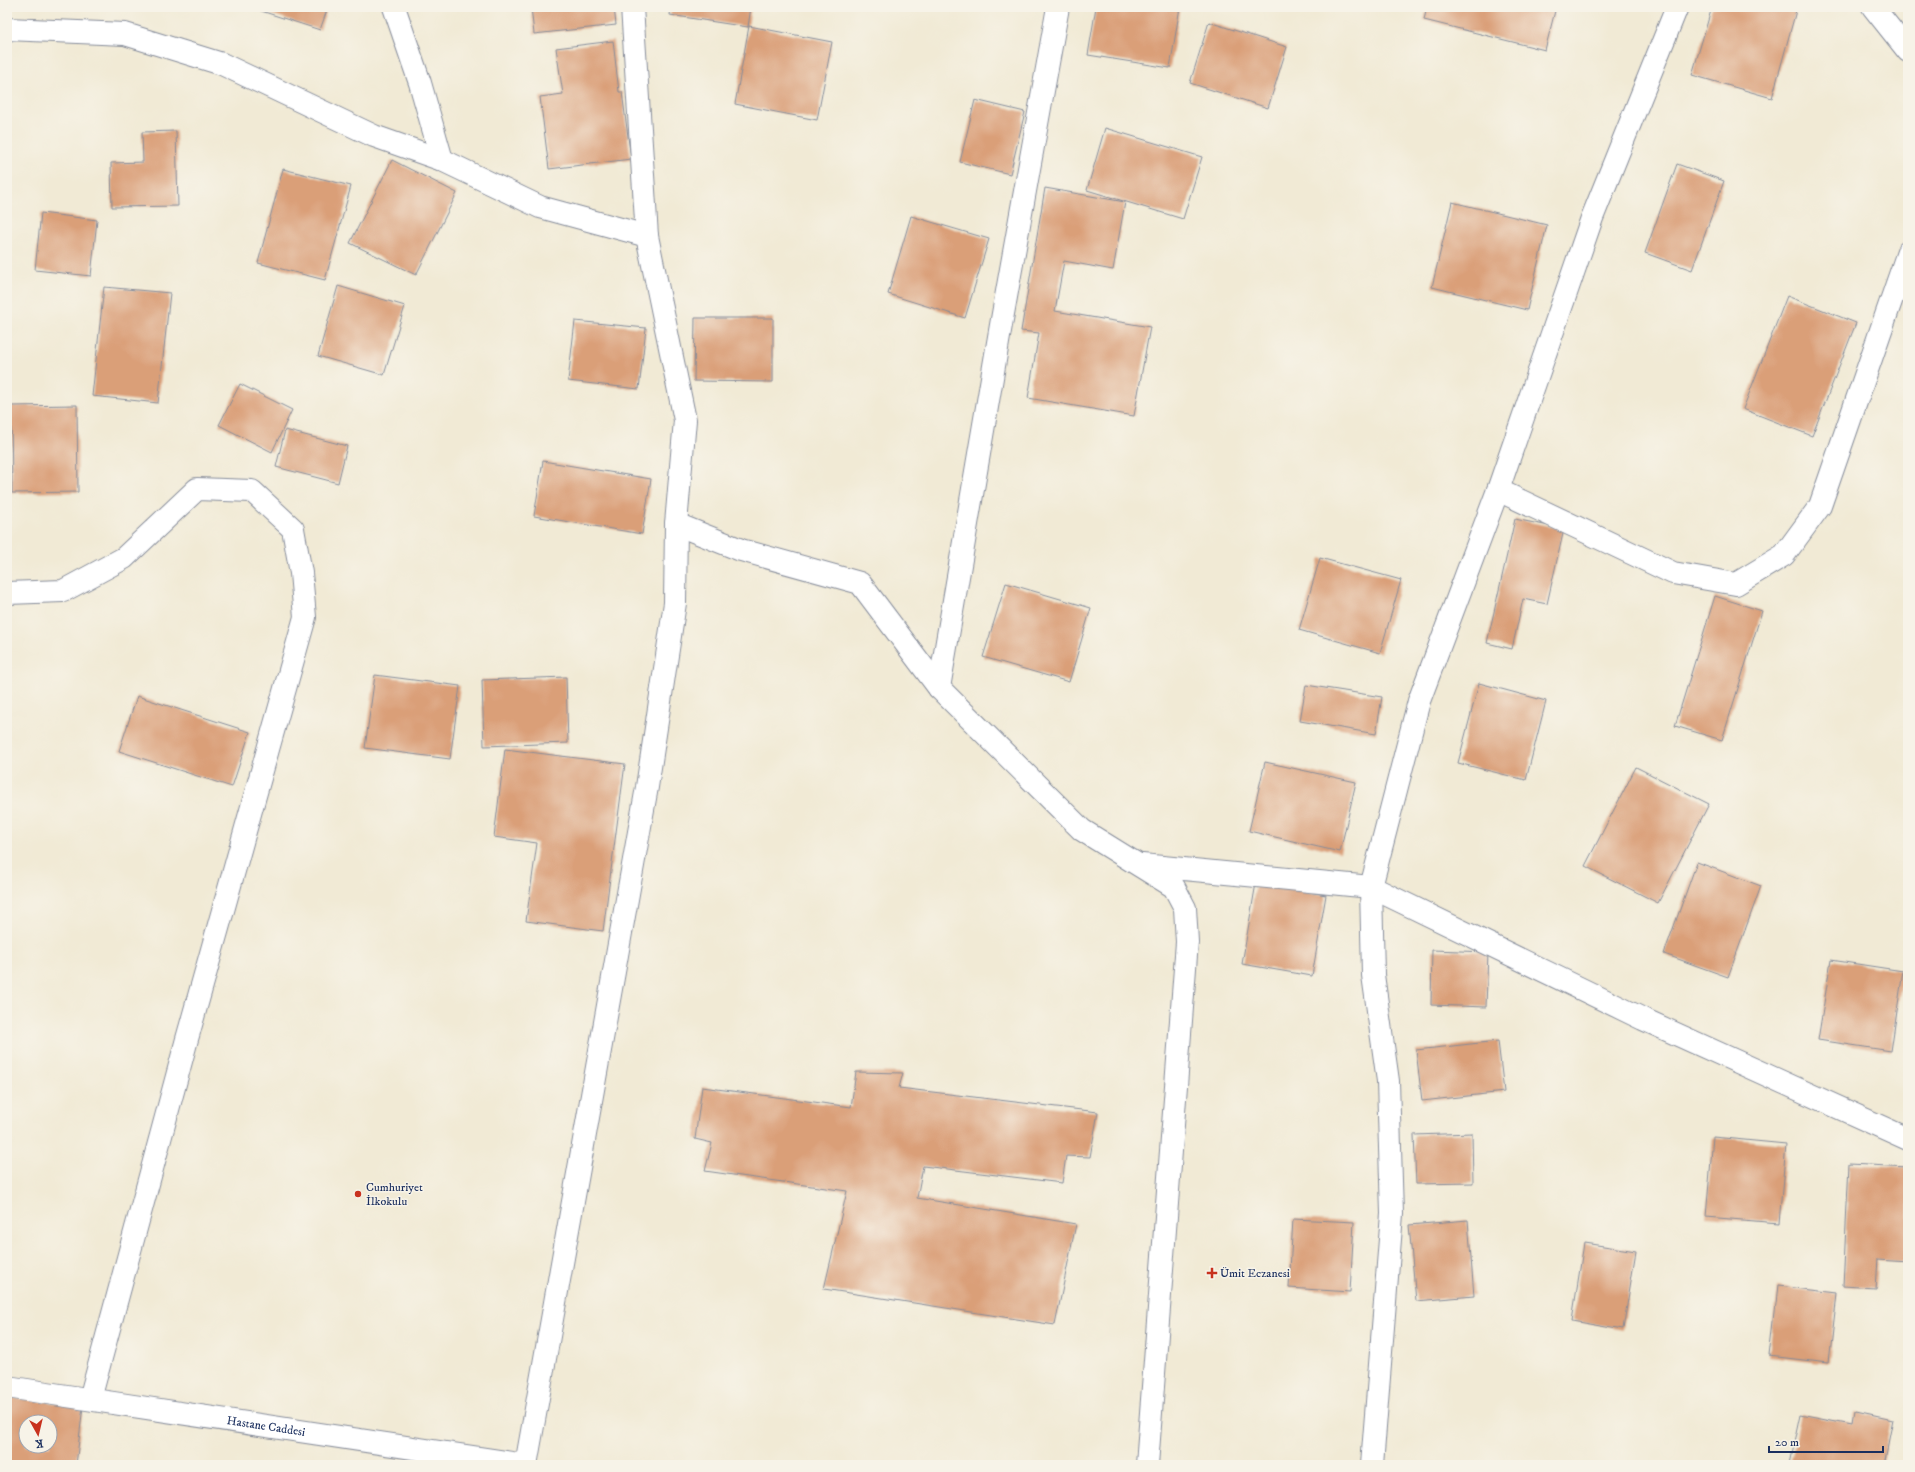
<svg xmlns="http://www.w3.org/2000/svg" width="1915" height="1472" viewBox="0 0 1915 1472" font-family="'IM FELL DW Pica',serif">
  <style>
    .building { fill: #da9f78; fill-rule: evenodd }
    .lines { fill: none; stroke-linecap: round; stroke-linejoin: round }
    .minor-casing { stroke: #868c9a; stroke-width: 24 }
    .minor { stroke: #fff; stroke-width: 22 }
    .poi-dot { fill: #c8321e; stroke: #f7f3e8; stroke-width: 1.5 }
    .labels { text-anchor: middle; stroke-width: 3; stroke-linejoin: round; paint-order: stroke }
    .poi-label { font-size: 12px; fill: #1b2f5e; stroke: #f7f3e8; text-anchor: start }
    .street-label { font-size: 12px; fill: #1b2f5e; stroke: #f7f3e8 }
  </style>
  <rect width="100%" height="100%" fill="#f7f3e8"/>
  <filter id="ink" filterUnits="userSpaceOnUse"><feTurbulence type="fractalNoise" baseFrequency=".025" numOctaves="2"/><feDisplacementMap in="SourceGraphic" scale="8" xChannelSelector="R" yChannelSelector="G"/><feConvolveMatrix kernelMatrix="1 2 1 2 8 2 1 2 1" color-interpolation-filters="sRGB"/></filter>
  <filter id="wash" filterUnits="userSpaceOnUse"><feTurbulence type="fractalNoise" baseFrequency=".012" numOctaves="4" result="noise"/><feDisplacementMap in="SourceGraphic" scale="16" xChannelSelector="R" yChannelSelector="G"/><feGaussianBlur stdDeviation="0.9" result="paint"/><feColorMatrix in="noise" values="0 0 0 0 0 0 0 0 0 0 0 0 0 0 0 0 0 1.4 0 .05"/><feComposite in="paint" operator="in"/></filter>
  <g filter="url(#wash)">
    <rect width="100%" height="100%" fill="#f1ead5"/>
    <g id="blocks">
      <!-- building -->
      <g class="building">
        <polygon points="249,7 328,7 320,30"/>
        <polygon points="531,7 614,7 616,25 534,34"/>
        <polygon points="671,7 751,7 748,27 670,15"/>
        <polygon points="1096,7 1180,7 1170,68 1088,55"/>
        <polygon points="1427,7 1556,7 1545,50 1424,20"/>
        <polygon points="1712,7 1797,7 1772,98 1692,75"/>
        <polygon points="1209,22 1287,47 1268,108 1190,83"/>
        <polygon points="749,26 832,42 817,120 735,104"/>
        <polygon points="613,41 619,92 622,92 631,159 549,169 540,97 563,94 556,48"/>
        <polygon points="975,100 1025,112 1010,174 960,162"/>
        <polygon points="1105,128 1202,157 1183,219 1087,190"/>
        <polygon points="176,131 178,206 112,207 111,163 143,162 142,132"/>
        <polygon points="392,160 457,193 416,275 350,243"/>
        <polygon points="1677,164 1724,181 1692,270 1645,253"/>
        <polygon points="283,169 351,186 325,280 258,263"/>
        <polygon points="1045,188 1125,202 1113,270 1064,261 1055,311 1150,327 1134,416 1028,398 1039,333 1021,331"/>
        <polygon points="1452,202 1547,225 1527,310 1432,287"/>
        <polygon points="41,213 97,220 91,276 35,270"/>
        <polygon points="911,216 989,239 965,318 888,294"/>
        <polygon points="338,286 405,306 384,375 318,356"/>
        <polygon points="104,287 170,293 158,403 92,396"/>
        <polygon points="1787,296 1856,323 1812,436 1743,409"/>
        <polygon points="695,318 773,318 773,382 694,381"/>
        <polygon points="575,321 646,328 639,389 568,381"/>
        <polygon points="240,384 292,410 272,452 219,425"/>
        <polygon points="77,405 78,492 12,493 11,406"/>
        <polygon points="285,430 347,446 338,483 276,467"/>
        <polygon points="543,461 651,479 642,534 534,516"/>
        <polygon points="1515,519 1564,529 1547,604 1523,599 1512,649 1487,643"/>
        <polygon points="1320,558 1401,580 1380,653 1299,630"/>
        <polygon points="1006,583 1091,608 1069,682 983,657"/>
        <polygon points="1715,596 1762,611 1722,740 1675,726"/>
        <polygon points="375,675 460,686 450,759 365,748"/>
        <polygon points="566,677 568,743 484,746 482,680"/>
        <polygon points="1479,683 1546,701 1526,780 1458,763"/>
        <polygon points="1306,685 1382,697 1376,734 1300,721"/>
        <polygon points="137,696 250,732 232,787 119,751"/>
        <polygon points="505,749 625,764 603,931 526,921 537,843 494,837"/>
        <polygon points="1265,762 1356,782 1340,852 1249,831"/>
        <polygon points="1636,767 1709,804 1658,903 1585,866"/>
        <polygon points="1697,862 1761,886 1728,977 1664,954"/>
        <polygon points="1256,883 1326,895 1312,976 1242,964"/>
        <polygon points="1432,950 1488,952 1486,1007 1431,1005"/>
        <polygon points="1831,960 1903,971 1891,1051 1818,1040"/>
        <polygon points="1498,1041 1504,1092 1422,1101 1416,1050"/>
        <polygon points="856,1072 903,1073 899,1088 1098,1112 1090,1157 1066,1156 1062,1183 923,1166 917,1198 1076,1224 1055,1325 824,1289 847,1191 705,1171 712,1143 695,1139 702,1087 851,1107"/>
        <polygon points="1472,1133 1473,1183 1416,1184 1414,1135"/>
        <polygon points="1713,1137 1786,1144 1779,1223 1706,1217"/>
        <polygon points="1849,1164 1908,1167 1908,1262 1877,1260 1875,1288 1843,1286"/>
        <polygon points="1293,1219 1354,1222 1350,1292 1289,1288"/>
        <polygon points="1468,1220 1474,1296 1416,1301 1409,1225"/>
        <polygon points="1584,1243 1636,1251 1623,1329 1572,1320"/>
        <polygon points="1777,1287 1837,1294 1829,1363 1769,1356"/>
        <path d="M 7,1397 L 83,1406 L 76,1465 L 7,1465 ZM 26,1422 L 50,1422 L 50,1446 L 26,1446 Z"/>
        <polygon points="1855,1412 1892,1420 1883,1465 1790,1465 1801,1414 1853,1424"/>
      </g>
    </g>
  </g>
  <g filter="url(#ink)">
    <use href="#blocks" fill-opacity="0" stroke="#868c9a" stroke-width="1"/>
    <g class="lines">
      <!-- minor casing -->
      <g class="minor-casing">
        <g id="minor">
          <polyline points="394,7 420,83 442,160"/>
          <polyline points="1873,7 1908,51"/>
          <polyline points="7,29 125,34 222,64 374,136 442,160 540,207 647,236"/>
          <polyline points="1498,490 1673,573 1736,584 1784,555 1820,506 1908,252"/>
          <polyline points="676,524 741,550 860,583 939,688 1082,830 1174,887 1185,908 1187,942 1147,1465"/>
          <polyline points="7,593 63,591 124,558 197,489 252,491 293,529 301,573 305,617 187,1039 90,1399"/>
          <polyline points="939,688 1001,325 1058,7"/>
          <polyline points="1142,865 1371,887 1643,1019 1908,1139"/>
          <path id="s1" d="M 7,1387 L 525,1465"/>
          <polyline points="526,1465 647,787 675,603 676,524 685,420 647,236 632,7"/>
          <polyline points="1372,1465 1392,1214 1388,1081 1373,975 1371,887 1419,701 1498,490 1592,218 1677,7"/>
        </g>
      </g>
      <!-- minor -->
      <use href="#minor" class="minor"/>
    </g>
  </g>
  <!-- markers -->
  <g class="poi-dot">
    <circle cx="358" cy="1194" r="4"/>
    <path d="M1210 1267h4v4h4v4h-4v4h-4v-4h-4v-4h4z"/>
  </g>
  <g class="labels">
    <!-- poi labels -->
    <g class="poi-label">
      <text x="366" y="1191">Cumhuriyet<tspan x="366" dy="14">İlkokulu</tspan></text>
      <text x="1220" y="1277">Ümit Eczanesi</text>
    </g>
    <!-- street labels -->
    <g class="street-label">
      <text dy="4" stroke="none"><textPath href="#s1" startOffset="262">Hastane Caddesi</textPath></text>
    </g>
  </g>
  <!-- margin -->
  <rect width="1915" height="1472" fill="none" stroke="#f7f3e8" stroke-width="24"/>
  <!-- north arrow -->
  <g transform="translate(38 1434) rotate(172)"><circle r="19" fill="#f7f3e8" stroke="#9fa5b1"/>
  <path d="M0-3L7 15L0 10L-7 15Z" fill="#c8321e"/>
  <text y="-6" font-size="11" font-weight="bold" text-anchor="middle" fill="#1b2f5e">K</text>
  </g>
  <!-- scale -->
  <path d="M1769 1446v6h114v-6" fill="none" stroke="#1b2f5e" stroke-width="2"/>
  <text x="1775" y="1446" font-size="12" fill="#1b2f5e" stroke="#f7f3e8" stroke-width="3" paint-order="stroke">20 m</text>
</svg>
